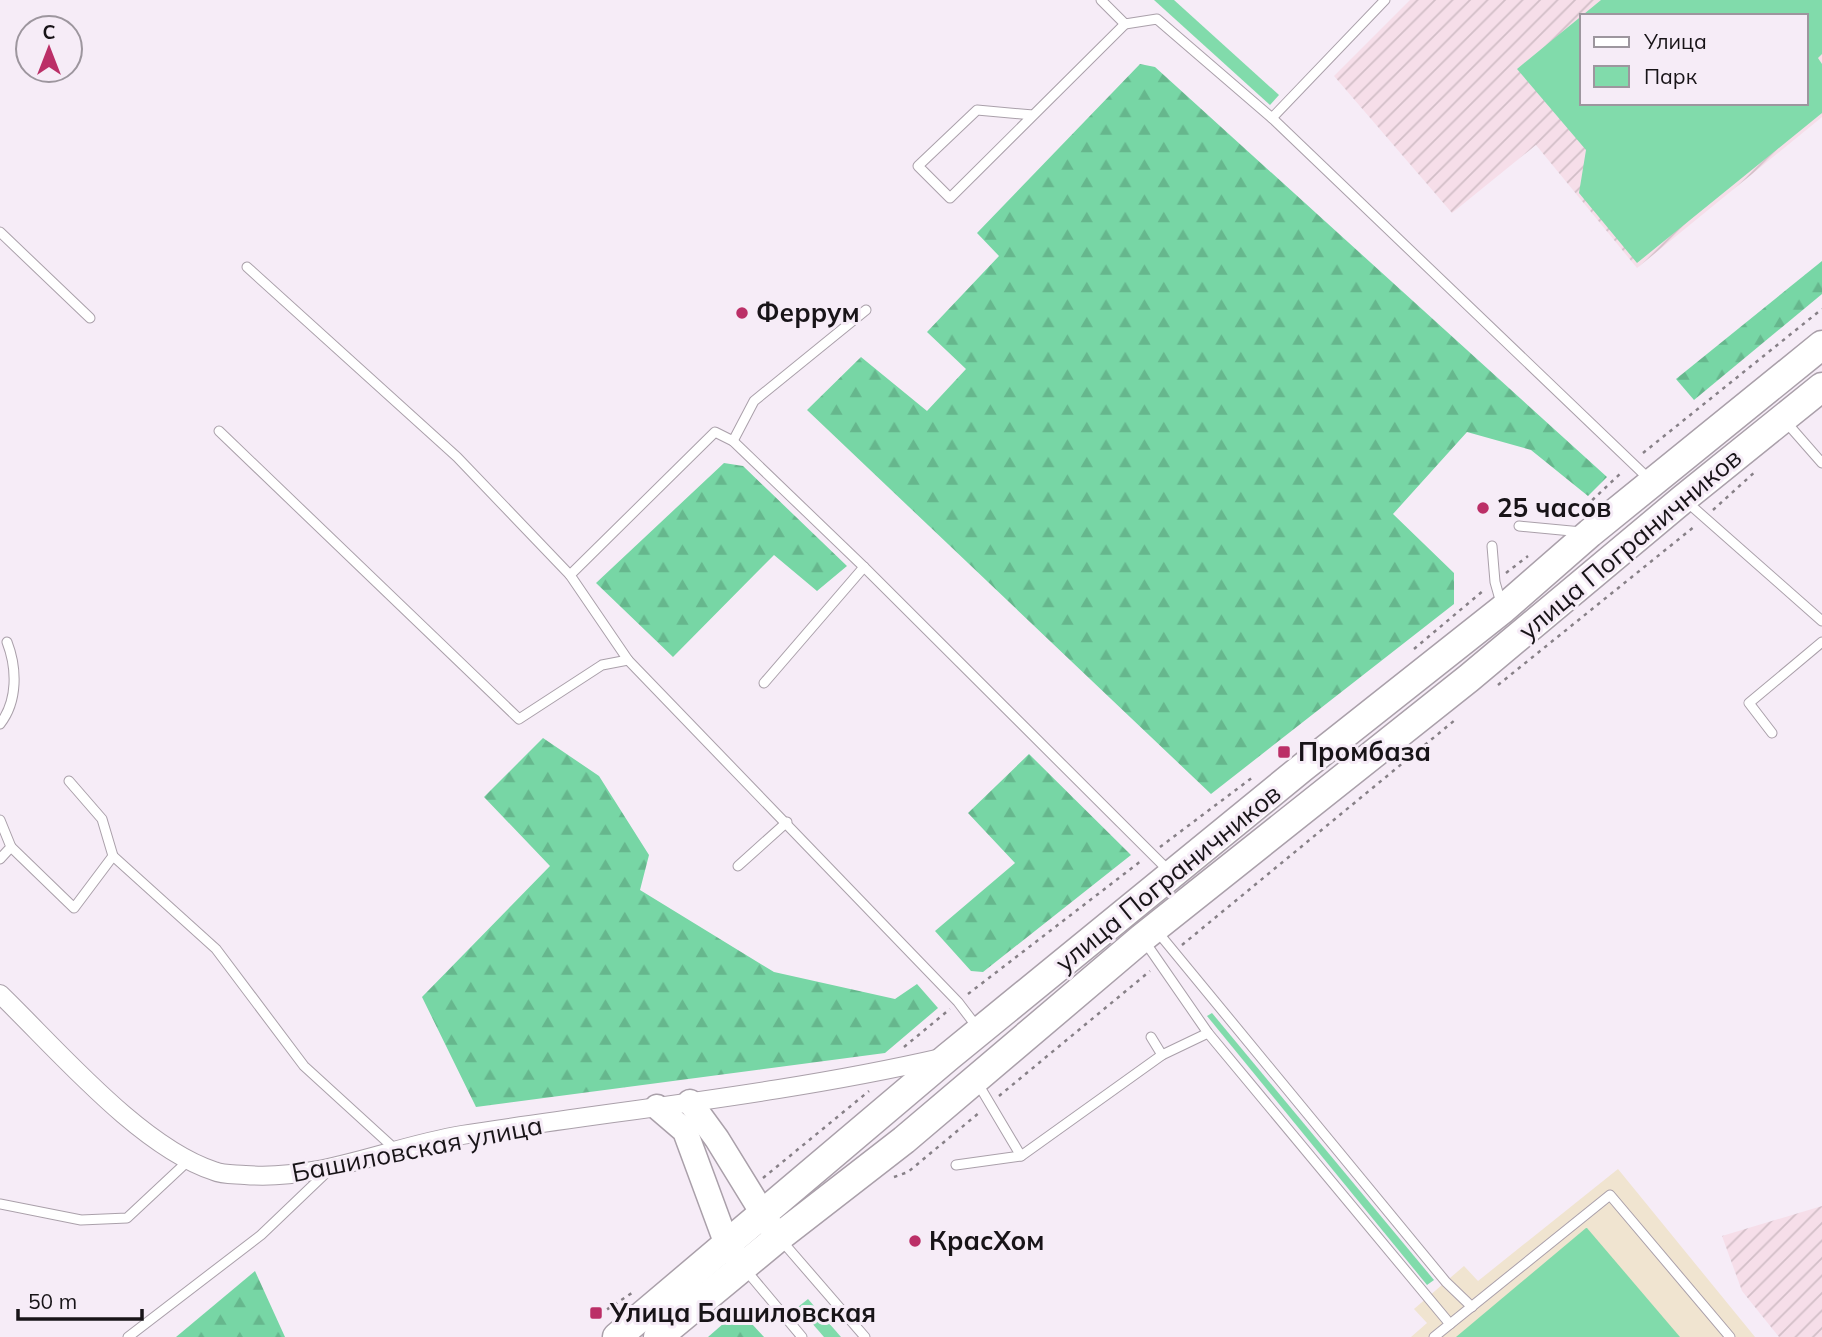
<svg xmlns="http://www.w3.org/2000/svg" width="1822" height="1337" viewBox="0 0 1822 1337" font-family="Mulish,sans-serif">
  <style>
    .commercial { fill: #f0e4d0 }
    .industrial { fill: url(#industrial-furrows); fill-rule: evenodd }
    .green { fill: #81dbab; fill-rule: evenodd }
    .forest { fill: url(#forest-firs) }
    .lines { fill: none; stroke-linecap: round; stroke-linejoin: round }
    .service-casing { stroke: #aaa0aa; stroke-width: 11 }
    .minor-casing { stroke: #aaa0aa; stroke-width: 20 }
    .secondary-casing { stroke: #aaa0aa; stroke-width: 27 }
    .primary-casing { stroke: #aaa0aa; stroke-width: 31 }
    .path { stroke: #878087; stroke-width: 2.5; stroke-dasharray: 3.5 5; stroke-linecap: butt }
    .service { stroke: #fff; stroke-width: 9 }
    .minor { stroke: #fff; stroke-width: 18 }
    .secondary { stroke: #fff; stroke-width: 24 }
    .primary { stroke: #fff; stroke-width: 28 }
    .poi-dot { fill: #bb2f67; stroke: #f6ecf7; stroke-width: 2.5 }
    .labels { text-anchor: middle; stroke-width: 6; stroke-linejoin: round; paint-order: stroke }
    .poi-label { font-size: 26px; font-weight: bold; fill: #181418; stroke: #f6ecf7; text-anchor: start }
    .street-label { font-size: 26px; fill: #181418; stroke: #f6ecf7 }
  </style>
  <defs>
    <pattern id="industrial-furrows" width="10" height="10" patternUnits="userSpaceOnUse" patternTransform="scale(1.75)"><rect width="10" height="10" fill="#f6dee9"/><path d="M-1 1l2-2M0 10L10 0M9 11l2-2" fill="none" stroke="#d2bec7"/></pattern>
    <pattern id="forest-firs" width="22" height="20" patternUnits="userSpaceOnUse" patternTransform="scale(1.75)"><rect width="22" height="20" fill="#77d6a5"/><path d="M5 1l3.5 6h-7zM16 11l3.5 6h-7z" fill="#66b78d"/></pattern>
  </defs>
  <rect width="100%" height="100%" fill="#f6ecf7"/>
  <!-- commercial -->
  <polygon class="commercial" points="1618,1169 1755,1337 1411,1337 1427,1323 1414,1309 1464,1266 1478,1281"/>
  <!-- industrial -->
  <g class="industrial">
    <path d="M 1410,0 L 1822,0 L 1822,117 L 1637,268 L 1536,145 L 1452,213 L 1334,76 ZM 1582,16 L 1806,16 L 1806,103 L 1582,103 Z"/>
    <polygon points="1822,1206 1822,1337 1779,1337 1742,1291 1722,1236"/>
  </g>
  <!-- green -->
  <g class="green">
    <polygon points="1154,0 1174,0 1279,95 1270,105"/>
    <path d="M 1601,0 L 1822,0 L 1822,54 L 1818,58 L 1822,64 L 1822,113 L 1637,263 L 1579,193 L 1586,150 L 1517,69 ZM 1582,16 L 1806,16 L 1806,103 L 1582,103 Z"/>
    <polygon points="1212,1013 1434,1280 1427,1285 1207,1016"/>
    <polygon points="1587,1228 1680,1337 1456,1337 1586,1228"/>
    <polygon points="808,1299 841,1337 824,1337 798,1307"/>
  </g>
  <!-- forest -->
  <g class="forest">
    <polygon points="1140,64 1155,67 1607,477 1588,496 1531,450 1467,432 1393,514 1454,573 1454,604 1211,794 807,410 861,357 927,411 966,369 927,332 999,256 977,233"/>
    <polygon points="1822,261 1822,294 1694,400 1676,379"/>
    <polygon points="724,463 743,466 847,566 817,591 774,555 673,657 596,583"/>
    <polygon points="543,738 599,776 649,855 640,890 774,972 895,999 917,984 938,1008 885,1053 476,1107 422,997 550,866 484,797"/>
    <polygon points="1029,754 1131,855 983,972 971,971 935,931 1015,863 968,813"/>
    <polygon points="255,1271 285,1337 176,1337"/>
    <polygon points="739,1310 764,1337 708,1337"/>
  </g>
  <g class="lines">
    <!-- service casing -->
    <g class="service-casing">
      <g id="service">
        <polyline points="1101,0 1125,24 1157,19 1272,118 1649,479"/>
        <polyline points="1033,115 977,110 918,166 950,198 1125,24"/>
        <polyline points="1272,118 1385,0"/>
        <polyline points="0,232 90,318"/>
        <polyline points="247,267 457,457 570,575"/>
        <polyline points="1786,422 1822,463"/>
        <polyline points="219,431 519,719 602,665 628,660"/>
        <polyline points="733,441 754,401 866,310"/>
        <polyline points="1687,502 1822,621"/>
        <polyline points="1519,526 1582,532"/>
        <polyline points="1492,546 1495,582 1501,603"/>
        <polyline points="764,683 864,567"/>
        <path d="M 0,724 C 18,701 17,668 7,642"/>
        <polyline points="1772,733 1749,703 1822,642"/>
        <polyline points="69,781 102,819 113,856 216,949 304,1066 396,1150"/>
        <polyline points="0,820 11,847 0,859"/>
        <polyline points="11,847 74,908 113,856"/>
        <polyline points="738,866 787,822"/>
        <polyline points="1156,930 1446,1282 1472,1307"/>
        <polyline points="1143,939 1208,1033 1450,1324"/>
        <polyline points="977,1027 958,1002 628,660 570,575 715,432 733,441 864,567 1169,871"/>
        <polyline points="1151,1037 1162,1055"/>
        <polyline points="977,1082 1021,1156"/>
        <polyline points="956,1165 1021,1156 1162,1055 1208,1033"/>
        <polyline points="0,1204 81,1220 127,1218 188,1161"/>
        <polyline points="781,1240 865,1337"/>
        <polyline points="745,1269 802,1337"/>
        <polyline points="128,1337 261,1235 329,1170"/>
        <polyline points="1434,1337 1610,1195 1730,1337"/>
      </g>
    </g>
    <!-- minor casing -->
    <g class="minor-casing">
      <path id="minor" d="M 0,994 C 57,1049 140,1147 214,1171 C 223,1175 235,1174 245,1175 C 321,1181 389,1147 462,1135 C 621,1110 784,1094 941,1058"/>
    </g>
    <!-- secondary casing -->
    <g class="secondary-casing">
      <g id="secondary">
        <polyline points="690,1102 717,1139 773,1230"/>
        <polyline points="657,1107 685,1131 726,1242 737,1258"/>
      </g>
    </g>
    <!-- primary casing -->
    <g class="primary-casing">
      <g id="primary">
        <polyline points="617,1337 948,1057 1302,768 1503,609 1590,533 1822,345"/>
        <polyline points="658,1337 779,1237 904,1140 1142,938 1469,678 1683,499 1822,387"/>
      </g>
    </g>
    <!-- path -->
    <g class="path">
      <polyline points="1643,453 1822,309"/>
      <polyline points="1586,506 1622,472"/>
      <polyline points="1713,510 1757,470"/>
      <polyline points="1506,573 1528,556"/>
      <polyline points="1414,649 1484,590"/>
      <polyline points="1498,685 1695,526"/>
      <polyline points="1160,847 1253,777"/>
      <polyline points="1182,945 1455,720"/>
      <polyline points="968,994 1141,861"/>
      <polyline points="904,1047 950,1009"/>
      <polyline points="999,1096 1150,971"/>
      <polyline points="894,1177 908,1172 980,1112"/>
      <polyline points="763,1178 869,1091"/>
      <polyline points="600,1314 635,1291"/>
    </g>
    <!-- service -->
    <use href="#service" class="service"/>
    <!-- minor -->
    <use href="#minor" class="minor"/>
    <!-- secondary -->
    <use href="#secondary" class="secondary"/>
    <!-- primary -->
    <use href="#primary" class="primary"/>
  </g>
  <!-- markers -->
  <g class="poi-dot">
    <circle cx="742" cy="313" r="7"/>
    <circle cx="1483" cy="508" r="7"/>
    <rect x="1277" y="745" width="14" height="14" rx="3.5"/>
    <circle cx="915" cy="1241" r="7"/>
    <rect x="589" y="1306" width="14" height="14" rx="3.5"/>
  </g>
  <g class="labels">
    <!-- poi labels -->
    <g class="poi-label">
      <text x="756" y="322">Феррум</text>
      <text x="1497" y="517">25 часов</text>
      <text x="1298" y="761">Промбаза</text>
      <text x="929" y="1250">КрасХом</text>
      <text x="610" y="1322">Улица Башиловская</text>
    </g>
    <!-- street labels -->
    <g class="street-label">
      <text transform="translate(1630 544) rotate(-40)" y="9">улица Пограничников</text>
      <text transform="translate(1168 878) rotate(-39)" y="9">улица Пограничников</text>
      <text transform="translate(417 1149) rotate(-11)" y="9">Башиловская улица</text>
    </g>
  </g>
  <!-- legend -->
  <rect x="1580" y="14" width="228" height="91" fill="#f6ecf7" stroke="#9d969e" stroke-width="2"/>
  <rect x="1594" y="37" width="35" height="10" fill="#ffffff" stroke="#9d969e" stroke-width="2"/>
  <text x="1644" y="49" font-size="21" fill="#181418">Улица</text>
  <rect x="1594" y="66" width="35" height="21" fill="#81dbab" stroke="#9d969e" stroke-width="2"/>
  <text x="1644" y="84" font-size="21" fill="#181418">Парк</text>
  <!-- north arrow -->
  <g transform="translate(49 49)"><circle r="33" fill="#f6ecf7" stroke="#9d969e" stroke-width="2"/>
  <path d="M0-5L12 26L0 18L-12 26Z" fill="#bb2f67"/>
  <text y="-10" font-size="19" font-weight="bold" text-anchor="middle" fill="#181418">С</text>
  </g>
  <!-- scale -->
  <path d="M18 1309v10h124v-10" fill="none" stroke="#181418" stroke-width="3.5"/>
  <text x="28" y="1309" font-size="21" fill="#181418" stroke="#f6ecf7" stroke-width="5" paint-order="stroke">50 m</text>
</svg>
